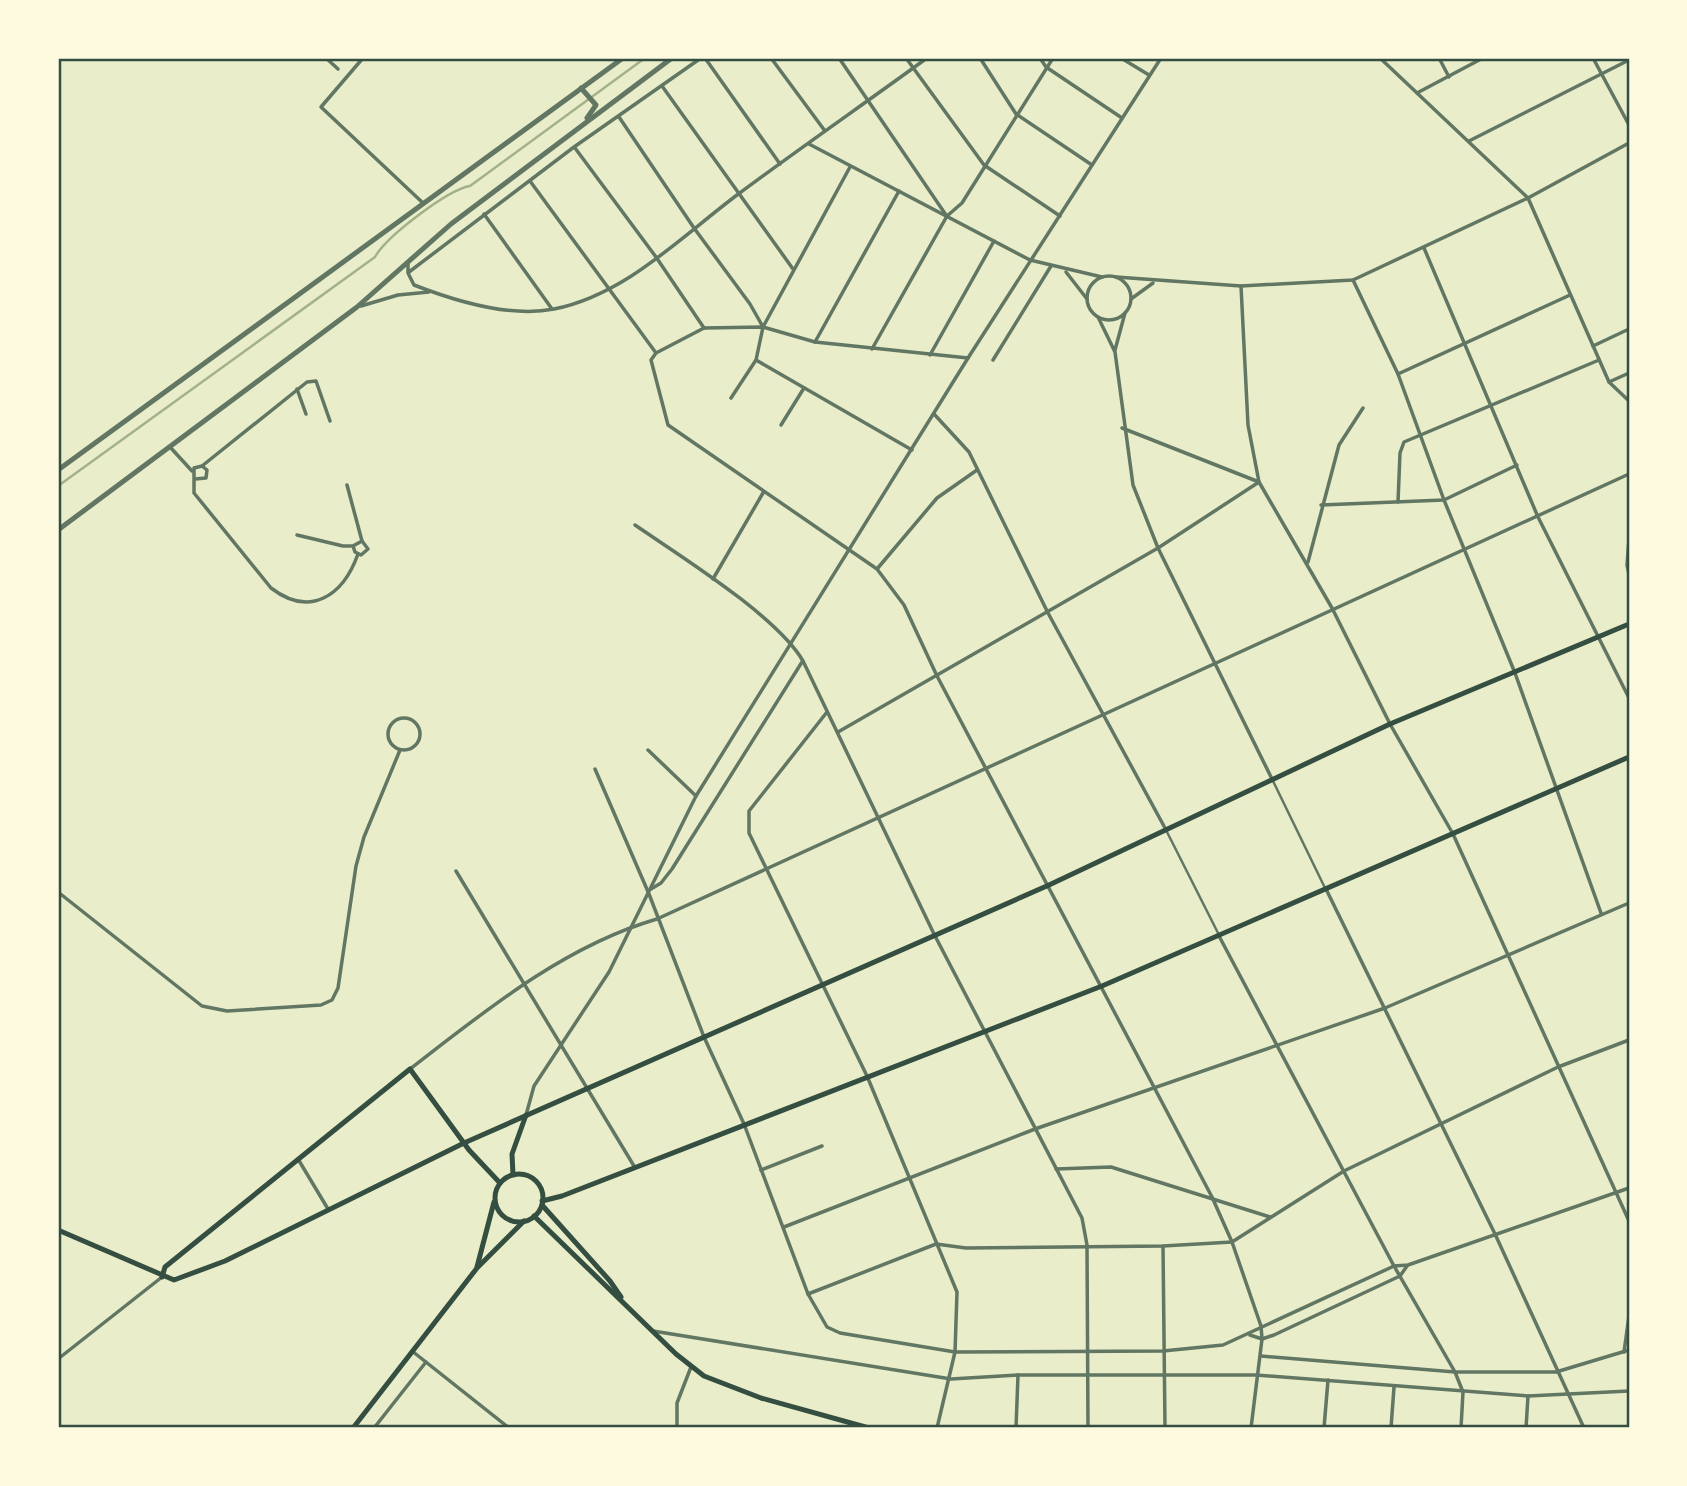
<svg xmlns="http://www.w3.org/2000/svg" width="1687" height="1486" viewBox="0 0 1687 1486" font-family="'IBM Plex Sans',sans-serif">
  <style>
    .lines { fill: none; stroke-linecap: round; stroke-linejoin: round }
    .stream { stroke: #a3b18a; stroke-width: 2.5 }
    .pedestrian { stroke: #617663; stroke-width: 2.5 }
    .minor { stroke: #617663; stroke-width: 3.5 }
    .tertiary { stroke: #617663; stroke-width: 5 }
    .secondary { stroke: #344e41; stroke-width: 5 }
    .neatline { fill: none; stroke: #344e41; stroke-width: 2.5 }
  </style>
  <rect width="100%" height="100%" fill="#e9edc9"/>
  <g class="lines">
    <!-- stream -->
    <path class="stream" d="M 58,486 L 375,257 C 386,237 447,190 470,186 L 645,58"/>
    <!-- pedestrian -->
    <g class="pedestrian">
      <polyline points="1273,781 1325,888"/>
      <polyline points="1166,830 1218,933"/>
    </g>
    <!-- minor -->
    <g class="minor">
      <polyline points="326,58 338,69"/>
      <polyline points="363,58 321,107 423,203"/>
      <polyline points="705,58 780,164"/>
      <polyline points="771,58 825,131"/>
      <polyline points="839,58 946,215"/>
      <polyline points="906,58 984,165 1060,216"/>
      <polyline points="980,58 1016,114 1092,165"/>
      <polyline points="1040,58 1046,67 1122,118"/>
      <polyline points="1121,58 1149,75"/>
      <polyline points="1380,58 1528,198 1609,382 1629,401"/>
      <polyline points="1439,58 1449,77"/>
      <polyline points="1593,58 1629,125"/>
      <polyline points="662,86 793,269"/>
      <polyline points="1417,93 1483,58"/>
      <polyline points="619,117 694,228 750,304 763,327"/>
      <polyline points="1469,141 1629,60"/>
      <polyline points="809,144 1030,260 1102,277"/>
      <polyline points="575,148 656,257 704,328"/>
      <polyline points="530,181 656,353"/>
      <polyline points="484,214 552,309"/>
      <polyline points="1424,248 1538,517 1629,698"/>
      <path d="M 408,262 L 408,273 L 414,285 C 455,301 510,318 554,309 C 625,295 681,237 737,195 C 800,148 864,104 927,58"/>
      <polyline points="409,272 574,147 701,58"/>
      <polyline points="1066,272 1087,299"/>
      <circle cx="1109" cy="298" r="22"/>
      <polyline points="1116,277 1241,286 1353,280 1528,198 1629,143"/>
      <polyline points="1353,280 1398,374 1444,500 1515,673 1601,913"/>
      <polyline points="1241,286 1248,425 1259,482 1332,608 1390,724 1453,834 1629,1221"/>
      <polyline points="1131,299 1153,283"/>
      <polyline points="361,306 398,295 429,292"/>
      <polyline points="1098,317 1115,352 1133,485 1158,548 1272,779"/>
      <polyline points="815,342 899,191"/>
      <polyline points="1593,346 1629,329"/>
      <polyline points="872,349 947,216 962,203 1053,58"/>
      <polyline points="1115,350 1125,313"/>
      <polyline points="930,355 994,241"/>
      <polyline points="968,358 815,342 763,327 704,328 656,353 651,360 668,425 877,569 904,605 937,676 1212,1197 1232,1242 1261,1326 1262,1339 1251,1428"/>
      <polyline points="756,360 912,450"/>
      <polyline points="993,360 1051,266"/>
      <polyline points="1398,374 1570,295"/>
      <polyline points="1609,382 1629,373"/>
      <polyline points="297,389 306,414"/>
      <polyline points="731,398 756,360 763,327 850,167"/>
      <polyline points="934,414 969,452 1048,613 1165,828"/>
      <path d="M 330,421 L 316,381 L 307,382 L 202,466 L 194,468 L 194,493 L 271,588 C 310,618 343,596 358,554"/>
      <polyline points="781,425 804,388"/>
      <polyline points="1122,428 1259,482"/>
      <polyline points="170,447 192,471"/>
      <polyline points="195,479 206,478 207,470 202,466"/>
      <polyline points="347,485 362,541"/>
      <polyline points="1398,502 1400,453 1404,442 1599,360"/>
      <polyline points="1321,505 1444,500 1517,465"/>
      <path d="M 635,525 C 680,556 777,616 803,661 L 934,934 L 1082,1218 L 1087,1245 L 1088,1428"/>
      <polyline points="297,535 343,546 353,546 362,541 368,549 361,555 355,552 353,546"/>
      <polyline points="1629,539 1627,565 1629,574"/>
      <polyline points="1308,562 1339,445 1363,408"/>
      <polyline points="877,569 937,498 977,470"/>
      <polyline points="713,579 763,493"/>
      <polyline points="827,712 749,811 749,833 867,1076 957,1292 955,1352 937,1428"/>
      <circle cx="404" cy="734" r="16"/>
      <polyline points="838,732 1158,548 1259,482"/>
      <polyline points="648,750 696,796"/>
      <polyline points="595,769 649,894 704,1037 744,1124 808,1294 827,1327 840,1333 955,1352 1163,1351 1223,1345 1394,1266 1408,1265 1629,1188"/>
      <polyline points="456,871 634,1166"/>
      <polyline points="651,889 661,883 672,869 802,662"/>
      <polyline points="1326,889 1495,1234 1584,1428"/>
      <polyline points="58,892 202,1006 227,1011 321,1005 332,1000 338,988 356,866 364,837 400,750"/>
      <polyline points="1219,936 1394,1266 1455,1372 1463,1392 1461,1428"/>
      <path d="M 410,1069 C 485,1011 564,946 657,919 L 1629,474"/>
      <polyline points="526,1115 534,1086 609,972 696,796 968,358 1161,58"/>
      <polyline points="298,1159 328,1209"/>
      <polyline points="1056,1169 1111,1167 1270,1217"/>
      <polyline points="761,1170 822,1146"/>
      <polyline points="784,1227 1035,1129 1385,1008 1629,903"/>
      <polyline points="1163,1246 1165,1428"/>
      <polyline points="808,1294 936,1244 966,1248 1163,1246 1232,1242 1344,1171 1558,1067 1629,1040"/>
      <polyline points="653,1331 951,1379 1018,1375 1256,1375 1528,1396 1629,1391"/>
      <polyline points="1250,1335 1262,1339 1274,1335 1400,1276 1407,1266"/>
      <polyline points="412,1351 509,1428"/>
      <polyline points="1624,1352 1629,1316"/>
      <polyline points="1261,1356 1455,1372 1556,1372 1629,1350"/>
      <polyline points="58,1359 162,1277"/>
      <polyline points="374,1428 426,1362"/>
      <polyline points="677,1428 677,1403 691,1367"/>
      <polyline points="1016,1428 1018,1375"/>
      <polyline points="1324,1428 1328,1380"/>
      <polyline points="1391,1428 1394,1387"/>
      <polyline points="1526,1428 1528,1396"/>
    </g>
    <!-- tertiary -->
    <g class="tertiary">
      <polyline points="581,88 596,105 587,118"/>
      <polyline points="58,470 623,58"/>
      <polyline points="58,530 357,307 451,224 672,58"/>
    </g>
    <!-- secondary -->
    <g class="secondary">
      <circle cx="519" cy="1198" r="24"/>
      <polyline points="513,1175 512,1154 526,1115"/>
      <polyline points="542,1201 562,1196 1102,986 1629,757"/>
      <polyline points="542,1205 610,1281 621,1297"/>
      <polyline points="534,1216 676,1354 704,1376 761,1398 869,1428"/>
      <polyline points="58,1230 174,1280 225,1261 464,1143 1049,885 1390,724 1629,624"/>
      <polyline points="477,1267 494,1202"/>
      <polyline points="162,1277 165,1267 410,1069 469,1150 500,1183"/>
      <polyline points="353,1428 477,1268 524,1221"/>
    </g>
  </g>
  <!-- border -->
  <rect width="1687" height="1486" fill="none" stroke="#fefae0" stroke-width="119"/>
  <rect x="60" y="60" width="1568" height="1366" class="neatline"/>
</svg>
